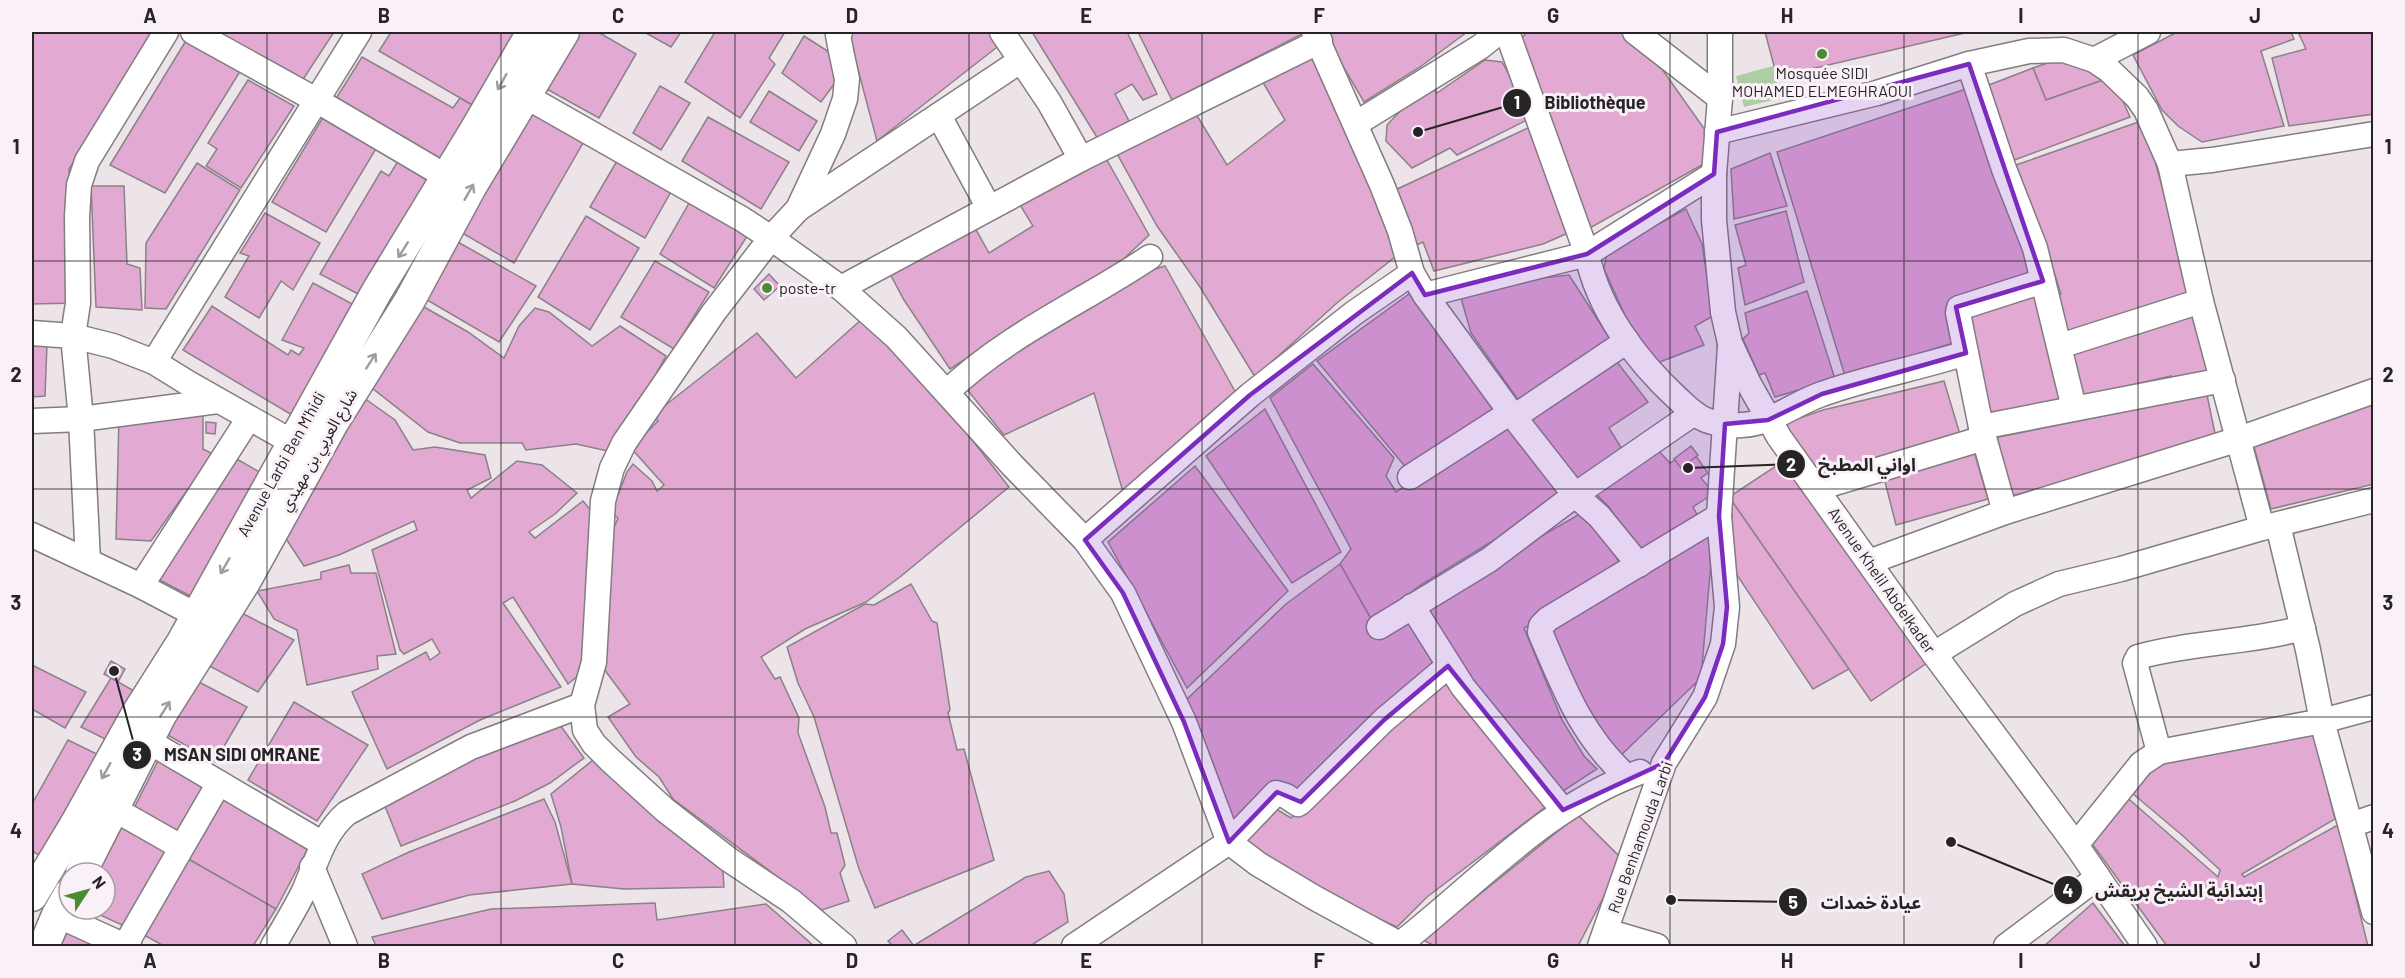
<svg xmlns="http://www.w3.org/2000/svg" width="2405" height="978" viewBox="0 0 2405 978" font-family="Barlow,'Noto Sans Arabic',sans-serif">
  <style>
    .green { fill: #adcea2 }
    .building { fill: #e2a9d2; stroke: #898287; stroke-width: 1.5 }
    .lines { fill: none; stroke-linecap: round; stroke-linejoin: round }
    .minor-casing { stroke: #837c81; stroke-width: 27 }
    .major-casing { stroke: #837c81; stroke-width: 33 }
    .minor { stroke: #fff; stroke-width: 24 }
    .major { stroke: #fff; stroke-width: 30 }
    .oneway { stroke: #9e9c9d }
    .marked { fill: #7b2cbf; fill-opacity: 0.2; stroke: #7b2cbf; stroke-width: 4.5; stroke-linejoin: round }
    .grid { fill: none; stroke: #272426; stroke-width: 1.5; stroke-opacity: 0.55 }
    .poi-dot { fill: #4a8c2f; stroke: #f9f1f7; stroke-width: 2 }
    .labels { text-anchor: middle; stroke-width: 6; stroke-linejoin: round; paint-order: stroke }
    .poi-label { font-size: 16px; fill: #272426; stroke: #f9f1f7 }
    .street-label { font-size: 16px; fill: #272426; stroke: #f9f1f7 }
    .leader { fill: none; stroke: #272426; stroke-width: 2 }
    .callout-dot { fill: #272426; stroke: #f9f1f7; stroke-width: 2 }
    .mark-label { font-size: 18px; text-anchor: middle; font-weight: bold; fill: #fff }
    .callout-label { font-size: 18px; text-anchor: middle; font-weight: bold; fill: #272426; stroke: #f9f1f7; stroke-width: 6; stroke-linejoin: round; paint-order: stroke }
    .neatline { fill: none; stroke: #272426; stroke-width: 2 }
    .grid-label { font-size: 20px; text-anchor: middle; font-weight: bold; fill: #272426 }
  </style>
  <rect width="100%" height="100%" fill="#ece4e9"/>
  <!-- green -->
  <polygon class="green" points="1773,66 1781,98 1744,107 1736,76"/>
  <!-- building -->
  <g class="building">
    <polygon points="32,32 157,32 69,169 76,303 32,304"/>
    <polygon points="216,32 334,32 302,81"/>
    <polygon points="391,32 517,32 474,106 379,51"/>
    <polygon points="576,32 598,32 636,54 599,118 543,87"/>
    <polygon points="644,32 681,32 671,47"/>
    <polygon points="715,32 785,32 769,58 775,64 740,118 685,82"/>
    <polygon points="848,32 991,32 1001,44 877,141"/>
    <polygon points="1032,32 1127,32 1157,94 1143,100 1132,84 1115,94 1129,121 1098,139"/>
    <polygon points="1138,32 1306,32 1172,100"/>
    <polygon points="1323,32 1467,32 1420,67 1364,102"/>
    <polygon points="1527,32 1620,32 1657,62 1710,137 1709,161 1590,228 1518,43"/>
    <polygon points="1765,32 1969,32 1777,77"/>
    <polygon points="2177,32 2291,32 2294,39 2261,51 2284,126 2202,142 2178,126 2162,110 2133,55"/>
    <polygon points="2298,32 2374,32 2374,114 2289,126 2272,58 2306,49"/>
    <polygon points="190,34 244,65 165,193 110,165"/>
    <polygon points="804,36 829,52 837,80 821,102 782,73"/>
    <polygon points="1316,46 1404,250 1338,302 1255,377 1200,287 1157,226 1115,150 1193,109 1227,165 1285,120 1258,74"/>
    <polygon points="362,57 453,108 460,98 474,106 438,167 332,105"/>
    <polygon points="1485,60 1502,62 1533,117 1457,155 1450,148 1412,168 1386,141 1387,125 1428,82 1437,93"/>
    <polygon points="2062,61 2092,69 2103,80 2046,100 2033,68 2050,62"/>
    <polygon points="2033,68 2046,100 2103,80 2123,101 2130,117 2009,162 1981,88"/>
    <polygon points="248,80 294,106 241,188 206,166 217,149 208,143"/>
    <polygon points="660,86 690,103 661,150 633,133"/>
    <polygon points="1972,87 2038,281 1951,308 1963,340 1845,376 1777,152"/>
    <polygon points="769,91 817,121 799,151 750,122"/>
    <polygon points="531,106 587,136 514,263 457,230"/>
    <polygon points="328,109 380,142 326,232 272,202"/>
    <polygon points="708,117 789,162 761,209 682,161"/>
    <polygon points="2144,120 2192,298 2068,340 2058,297 2061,294 2040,228 2016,165"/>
    <polygon points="1532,126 1575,230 1543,244 1434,271 1423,242 1415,246 1393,191"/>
    <polygon points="1103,153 1149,235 1115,267 1078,286 950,369 904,300 889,272 974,226 989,253 1033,226 1017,200"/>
    <polygon points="1770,153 1787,206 1734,219 1731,169"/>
    <polygon points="621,154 677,181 645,238 590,207"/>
    <polygon points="401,156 433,178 360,295 320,274 381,171 389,176"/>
    <polygon points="197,163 240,190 166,309 145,308 146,243"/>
    <polygon points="91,186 124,186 127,264 140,268 142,310 96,307"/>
    <polygon points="692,198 751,230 714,288 660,254"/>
    <polygon points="1686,209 1702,244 1713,316 1695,326 1704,345 1657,363 1628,322 1604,269 1607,252"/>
    <polygon points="1786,211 1804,282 1745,305 1738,268 1746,265 1735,225"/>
    <polygon points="265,213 320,243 293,290 281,281 259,318 225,297 249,256 240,253"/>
    <polygon points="586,216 639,248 590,330 538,297"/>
    <polygon points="456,241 536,286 499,342 422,297"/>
    <polygon points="655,261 709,292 674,349 621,317"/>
    <polygon points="1165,266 1236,393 1123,492 1094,393 1004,435 965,387 1080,308 1130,277"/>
    <polygon points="769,274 780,286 764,300 754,289"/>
    <polygon points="1569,275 1612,342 1519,401 1471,333 1459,291 1505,282"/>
    <polygon points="313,283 358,307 292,415 183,350 212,306 288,355 291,350 299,355 304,348 282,340"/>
    <polygon points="2037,286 2065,397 1984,419 1961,311"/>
    <polygon points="1807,291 1835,379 1775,397 1765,373 1759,375 1743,339 1749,333 1745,313"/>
    <polygon points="1409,294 1499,407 1408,470 1317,361"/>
    <polygon points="417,303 468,332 504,358 519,326 535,308 549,312 592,346 620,326 666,356 612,452 576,444 526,450 522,443 460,443 428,432 367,384"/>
    <polygon points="2196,306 2215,373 2171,383 2171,376 2079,397 2068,348"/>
    <polygon points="862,319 947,408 1009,487 900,577 866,602 805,629 761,657 775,679 780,677 799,718 798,733 825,807 831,833 837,833 845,865 840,873 849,901 822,910 673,799 659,777 636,757 608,717 630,704 598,661 608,542 618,518 611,513 627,472 633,464 652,481 657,491 664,485 631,448 658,421 653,415 757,333 796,378"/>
    <polygon points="32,343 47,344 45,396 32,397"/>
    <polygon points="1617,362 1648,402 1609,428 1625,454 1574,487 1524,423"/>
    <polygon points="1313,364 1394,458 1386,476 1396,492 1503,423 1566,496 1419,586 1373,622 1340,564 1351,549 1270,398"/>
    <polygon points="1944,381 1962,441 1819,484 1779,428 1794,420 1823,410"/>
    <polygon points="357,393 395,420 413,450 435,447 485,455 491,478 467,490 471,498 517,461 542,465 577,493 555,514 529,532 535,538 583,501 602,524 591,665 568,684 513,597 503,603 561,687 480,720 387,769 352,692 426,652 430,660 440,653 432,639 404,654 400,650 372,550 417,530 414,521 339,555 304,566 279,528"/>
    <polygon points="2207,395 2217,443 2011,496 1994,438"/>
    <polygon points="2374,400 2374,484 2271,509 2253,443"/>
    <polygon points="1265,409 1341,552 1292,583 1206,456"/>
    <polygon points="203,414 203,449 213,454 151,541 116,539 119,416"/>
    <polygon points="206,422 216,423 215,434 206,433"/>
    <polygon points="1654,446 1670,463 1691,449 1708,473 1701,478 1714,493 1693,507 1701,522 1641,556 1609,507 1591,489"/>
    <polygon points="1691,446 1698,455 1681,468 1674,459"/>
    <polygon points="1973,448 1988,499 1896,525 1883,474"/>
    <polygon points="235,458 263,474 192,597 158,579"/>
    <polygon points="1785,460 1927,663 1871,701 1729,497"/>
    <polygon points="1195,466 1288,591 1187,688 1108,542"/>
    <polygon points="1729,497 1849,669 1813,689 1731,566"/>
    <polygon points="1585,511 1605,538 1624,571 1524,628 1562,720 1584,756 1597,769 1557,795 1417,608"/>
    <polygon points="1714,528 1701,678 1617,759 1542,626"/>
    <polygon points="1340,564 1380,635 1410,616 1442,664 1298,802 1278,788 1228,838 1183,703 1286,604"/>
    <polygon points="349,565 351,573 376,573 396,654 377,656 378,669 307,685 297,630 274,619 257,591 321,579 321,572"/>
    <polygon points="911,584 932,621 937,623 950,710 948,713 957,750 964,749 994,860 875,908 859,869 814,717 798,683 787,647 865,604 874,605"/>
    <polygon points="236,610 294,640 258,692 204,663"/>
    <polygon points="111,661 125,669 118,682 104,674"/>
    <polygon points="32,665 86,692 65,728 32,709"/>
    <polygon points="111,678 136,692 111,742 81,727"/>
    <polygon points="1452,679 1552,802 1427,897 1397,927 1314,889 1234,843 1268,804 1291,818 1406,706 1413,711"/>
    <polygon points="195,680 247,707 215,762 166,734"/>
    <polygon points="294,702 368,745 317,821 248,780"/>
    <polygon points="560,725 584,758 550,783 515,801 401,846 383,801 516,733"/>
    <polygon points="2313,731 2335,819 2242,874 2244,877 2338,825 2368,946 2167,946 2087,837 2123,794 2218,877 2220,870 2183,836 2126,788 2148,759"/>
    <polygon points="68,740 105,758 44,858 32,851 32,804"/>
    <polygon points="161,755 212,784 178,841 131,814"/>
    <polygon points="598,756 722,859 724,887 624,889 572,884 561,827 551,794"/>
    <polygon points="224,790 311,843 276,909 183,856"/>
    <polygon points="544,799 555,822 572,884 469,895 382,919 362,874 409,852"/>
    <polygon points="1578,815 1623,860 1578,946 1435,946 1423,940"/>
    <polygon points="125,820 172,848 131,929 87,909 105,909 105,873 92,873"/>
    <polygon points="183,856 276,909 253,946 164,946 142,934"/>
    <polygon points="1049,871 1064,894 1068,922 1030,946 913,946 1026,877"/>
    <polygon points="655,903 657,920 766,904 814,946 376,946 372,937 491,909"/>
    <polygon points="2093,903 2125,946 2044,946"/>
    <polygon points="60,925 115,946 51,946"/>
    <polygon points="902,930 914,946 893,946 888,941"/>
  </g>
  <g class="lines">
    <!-- minor casing -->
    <g class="minor-casing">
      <g id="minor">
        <polyline points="166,32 87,161 79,185 77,216 78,303 73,336 113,346 154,362 188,383 308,451"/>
        <polyline points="193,32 316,100 447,177"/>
        <polyline points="840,32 838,35 841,51 847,79 845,99 833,134 798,209 771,238 714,312 624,443 612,468 603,501 594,662 582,705 585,730 594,744 610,760 665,810 728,859 791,901 844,946"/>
        <polyline points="1002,32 1049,102 1081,159 1320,41"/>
        <polyline points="1314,32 1382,185 1400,231 1412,273 1425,295 1587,254 1507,32"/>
        <polyline points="1635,32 1720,98"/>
        <polyline points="1720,32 1720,98 1714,174 1714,220 1723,312 1730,343 1749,384 1779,437 1934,654 2076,845 2145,946"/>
        <polyline points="2094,60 2148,32"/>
        <polyline points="1969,64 2004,169 2035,248 2074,408"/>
        <polyline points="527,97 742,219 771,238 841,288 1081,159"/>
        <polyline points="939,116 989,208"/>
        <polyline points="1357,123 1480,47 1499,32"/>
        <polyline points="1717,132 1877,93 1969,64 2029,51 2064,50 2094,60 2109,70 2137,97 2146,110 2170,164 2201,301 2262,528"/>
        <polyline points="2170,164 2212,160 2374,134"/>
        <path d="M 1714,174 L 1587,254 C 1598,309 1636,360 1677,398 C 1686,406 1695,416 1706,420 C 1717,424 1730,426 1742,425 C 1771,424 1795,403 1822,394 C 1869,377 1919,368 1966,353 L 1981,427 L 2223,380"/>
        <polyline points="798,209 1020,61"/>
        <polyline points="841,288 896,337 1012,465 1085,540 1123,593 1184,722 1229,842 1276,793 1286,796 1298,804 1301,802 1384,720 1448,666"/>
        <polyline points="1425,295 1514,417 1575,495 1694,413"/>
        <polyline points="32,333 73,336 81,419 88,561"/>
        <polyline points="2060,346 2201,301"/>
        <polyline points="1966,353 1958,313 1959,308 2043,281"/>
        <polyline points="154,362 359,32"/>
        <path d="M 947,392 C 1006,335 1083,302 1150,257"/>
        <polyline points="1514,417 1627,341"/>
        <polyline points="32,421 81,419 218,401"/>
        <polyline points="1981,427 2005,512"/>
        <polyline points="1410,477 1511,412"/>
        <polyline points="1818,488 1984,438"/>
        <polyline points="2278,525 2308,650 2322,721 2374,912"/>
        <polyline points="32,535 141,586 196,615"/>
        <polyline points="1085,540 1250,395 1354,313 1412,273"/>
        <polyline points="1869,562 2005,512 2239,439 2374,391"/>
        <polyline points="141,586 249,418"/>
        <polyline points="1412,606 1463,687 1563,810"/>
        <polyline points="1379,627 1489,560 1575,495 1599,516 1639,565"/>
        <polyline points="1934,654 2015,604 2059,584 2121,569 2262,528 2374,500"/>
        <polyline points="148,741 323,844"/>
        <path d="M 2159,752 L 2135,663 L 2138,657 C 2191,642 2249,643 2303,628"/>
        <path d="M 1627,777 C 1581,735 1564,688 1540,632 L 1541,626 L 1548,619 L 1719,516"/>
        <polyline points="114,809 181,847"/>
        <polyline points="2351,825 2374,817"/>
        <polyline points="2076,845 2141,764 2159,752 2322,721 2374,707"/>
        <polyline points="312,867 345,946"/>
        <polyline points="57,915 125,946"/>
        <polyline points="1606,931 1657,946"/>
        <path d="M 1400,944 C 1477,884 1546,806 1640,772"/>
        <polyline points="128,946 130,937 219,783"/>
        <path d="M 273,946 C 283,929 294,911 303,893 C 316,865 322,834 347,813 L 471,747 L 582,705"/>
        <polyline points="1074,946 1229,842 1258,864 1315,898 1403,946"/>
        <polyline points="1600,946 1664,763 1705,697 1723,644 1727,607 1719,516 1730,346"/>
        <polyline points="2006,946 2098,877"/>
      </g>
    </g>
    <!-- major casing -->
    <g class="major-casing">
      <g id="major">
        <polyline points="81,873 161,715 245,582 333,423 410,300 471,187 564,32"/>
        <polyline points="32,896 76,823 137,713 182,642 377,291 475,130 532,32"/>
        <polyline points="44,946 57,915 69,894"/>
      </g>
    </g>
    <!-- minor -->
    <use href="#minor" class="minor"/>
    <!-- major -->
    <use href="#major" class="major"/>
  </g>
  <!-- one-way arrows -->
  <defs><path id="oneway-shaft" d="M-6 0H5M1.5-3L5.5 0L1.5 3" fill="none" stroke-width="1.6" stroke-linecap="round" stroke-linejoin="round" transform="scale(1.5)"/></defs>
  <g class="oneway">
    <use href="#oneway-shaft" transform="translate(502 82) rotate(119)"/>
    <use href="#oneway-shaft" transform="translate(469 192) rotate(-60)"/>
    <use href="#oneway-shaft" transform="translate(403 250) rotate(122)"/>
    <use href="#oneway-shaft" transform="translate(371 361) rotate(-57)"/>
    <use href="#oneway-shaft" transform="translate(225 566) rotate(120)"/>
    <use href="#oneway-shaft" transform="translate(165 709) rotate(-58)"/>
    <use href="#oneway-shaft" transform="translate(106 771) rotate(119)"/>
  </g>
  <!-- marked area -->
  <path class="marked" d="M 1969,64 L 2043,281 L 1956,307 L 1966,353 L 1822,394 L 1768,420 L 1725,424 L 1719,516 L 1727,607 L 1723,644 L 1705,697 L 1664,763 L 1563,810 L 1448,666 L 1384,720 L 1301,802 L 1277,792 L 1229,842 L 1184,722 L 1123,593 L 1085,540 L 1250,395 L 1412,273 L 1425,295 L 1587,254 L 1714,174 L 1717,132 Z"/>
  <!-- grid -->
  <path class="grid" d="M 267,32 L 267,946M 501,32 L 501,946M 735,32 L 735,946M 969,32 L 969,946M 1202,32 L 1202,946M 1436,32 L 1436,946M 1670,32 L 1670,946M 1904,32 L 1904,946M 2138,32 L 2138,946M 32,261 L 2374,261M 32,489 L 2374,489M 32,717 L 2374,717"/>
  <!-- markers -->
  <g class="poi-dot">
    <circle cx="1822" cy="54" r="6"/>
    <circle cx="767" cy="288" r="6"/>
  </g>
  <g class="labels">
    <!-- poi labels -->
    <g class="poi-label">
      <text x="1822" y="79">Mosquée SIDI<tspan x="1822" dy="18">MOHAMED ELMEGHRAOUI</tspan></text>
      <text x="779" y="294" text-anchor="start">poste-tr</text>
    </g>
    <!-- street labels -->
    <g class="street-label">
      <text transform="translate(318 450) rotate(-60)" y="6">شارع العربي بن مهيدي</text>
      <text transform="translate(281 464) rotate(-61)" y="6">Avenue Larbi Ben M'hidi</text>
      <text transform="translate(1882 580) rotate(55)" y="6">Avenue Khelil Abdelkader</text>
      <text transform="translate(1640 837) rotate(-70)" y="6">Rue Benhamouda Larbi</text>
    </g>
  </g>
  <!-- callouts -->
  <path class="leader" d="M1418 132L1517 103M1688 468L1791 464M114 671L137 755M1951 842L2068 890M1671 900L1793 902"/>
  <g class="callout-dot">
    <circle cx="1418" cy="132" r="6"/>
    <circle cx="1688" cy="468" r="6"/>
    <circle cx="114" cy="671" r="6"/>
    <circle cx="1951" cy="842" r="6"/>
    <circle cx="1671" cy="900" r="6"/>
    <circle cx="1517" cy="103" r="15"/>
    <circle cx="1791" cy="464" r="15"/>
    <circle cx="137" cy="755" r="15"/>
    <circle cx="2068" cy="890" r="15"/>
    <circle cx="1793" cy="902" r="15"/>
  </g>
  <g class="mark-label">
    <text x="1517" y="109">1</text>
    <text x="1791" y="471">2</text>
    <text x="137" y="761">3</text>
    <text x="2068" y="897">4</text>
    <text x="1793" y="909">5</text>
  </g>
  <g class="callout-label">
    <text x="1595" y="109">Bibliothèque</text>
    <text x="1867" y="471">اواني المطبخ</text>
    <text x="242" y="761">MSAN SIDI OMRANE</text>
    <text x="2179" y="897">إبتدائية الشيخ بريقش</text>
    <text x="1871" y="909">عيادة خمدات</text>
  </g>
  <!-- border -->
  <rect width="2405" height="978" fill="none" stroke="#f9f1f7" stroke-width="66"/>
  <!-- north arrow -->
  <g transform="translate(87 891) rotate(54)"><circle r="28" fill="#f9f1f7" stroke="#a59fa3" stroke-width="1.5"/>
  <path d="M0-4.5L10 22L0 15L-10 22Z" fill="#4a8c2f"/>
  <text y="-9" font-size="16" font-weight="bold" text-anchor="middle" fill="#272426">N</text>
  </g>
  <rect x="33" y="33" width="2339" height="912" class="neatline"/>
  <g class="grid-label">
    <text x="150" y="23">A</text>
    <text x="384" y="23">B</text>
    <text x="618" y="23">C</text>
    <text x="852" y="23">D</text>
    <text x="1086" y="23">E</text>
    <text x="1319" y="23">F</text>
    <text x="1553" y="23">G</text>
    <text x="1787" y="23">H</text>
    <text x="2021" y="23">I</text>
    <text x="2255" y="23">J</text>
    <text x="16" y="154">1</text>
    <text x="2388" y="154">1</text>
    <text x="16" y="382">2</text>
    <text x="2388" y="382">2</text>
    <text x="16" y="610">3</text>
    <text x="2388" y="610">3</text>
    <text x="16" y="838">4</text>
    <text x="2388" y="838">4</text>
    <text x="150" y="968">A</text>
    <text x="384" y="968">B</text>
    <text x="618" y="968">C</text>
    <text x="852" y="968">D</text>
    <text x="1086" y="968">E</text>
    <text x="1319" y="968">F</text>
    <text x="1553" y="968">G</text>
    <text x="1787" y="968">H</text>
    <text x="2021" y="968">I</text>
    <text x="2255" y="968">J</text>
  </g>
</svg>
